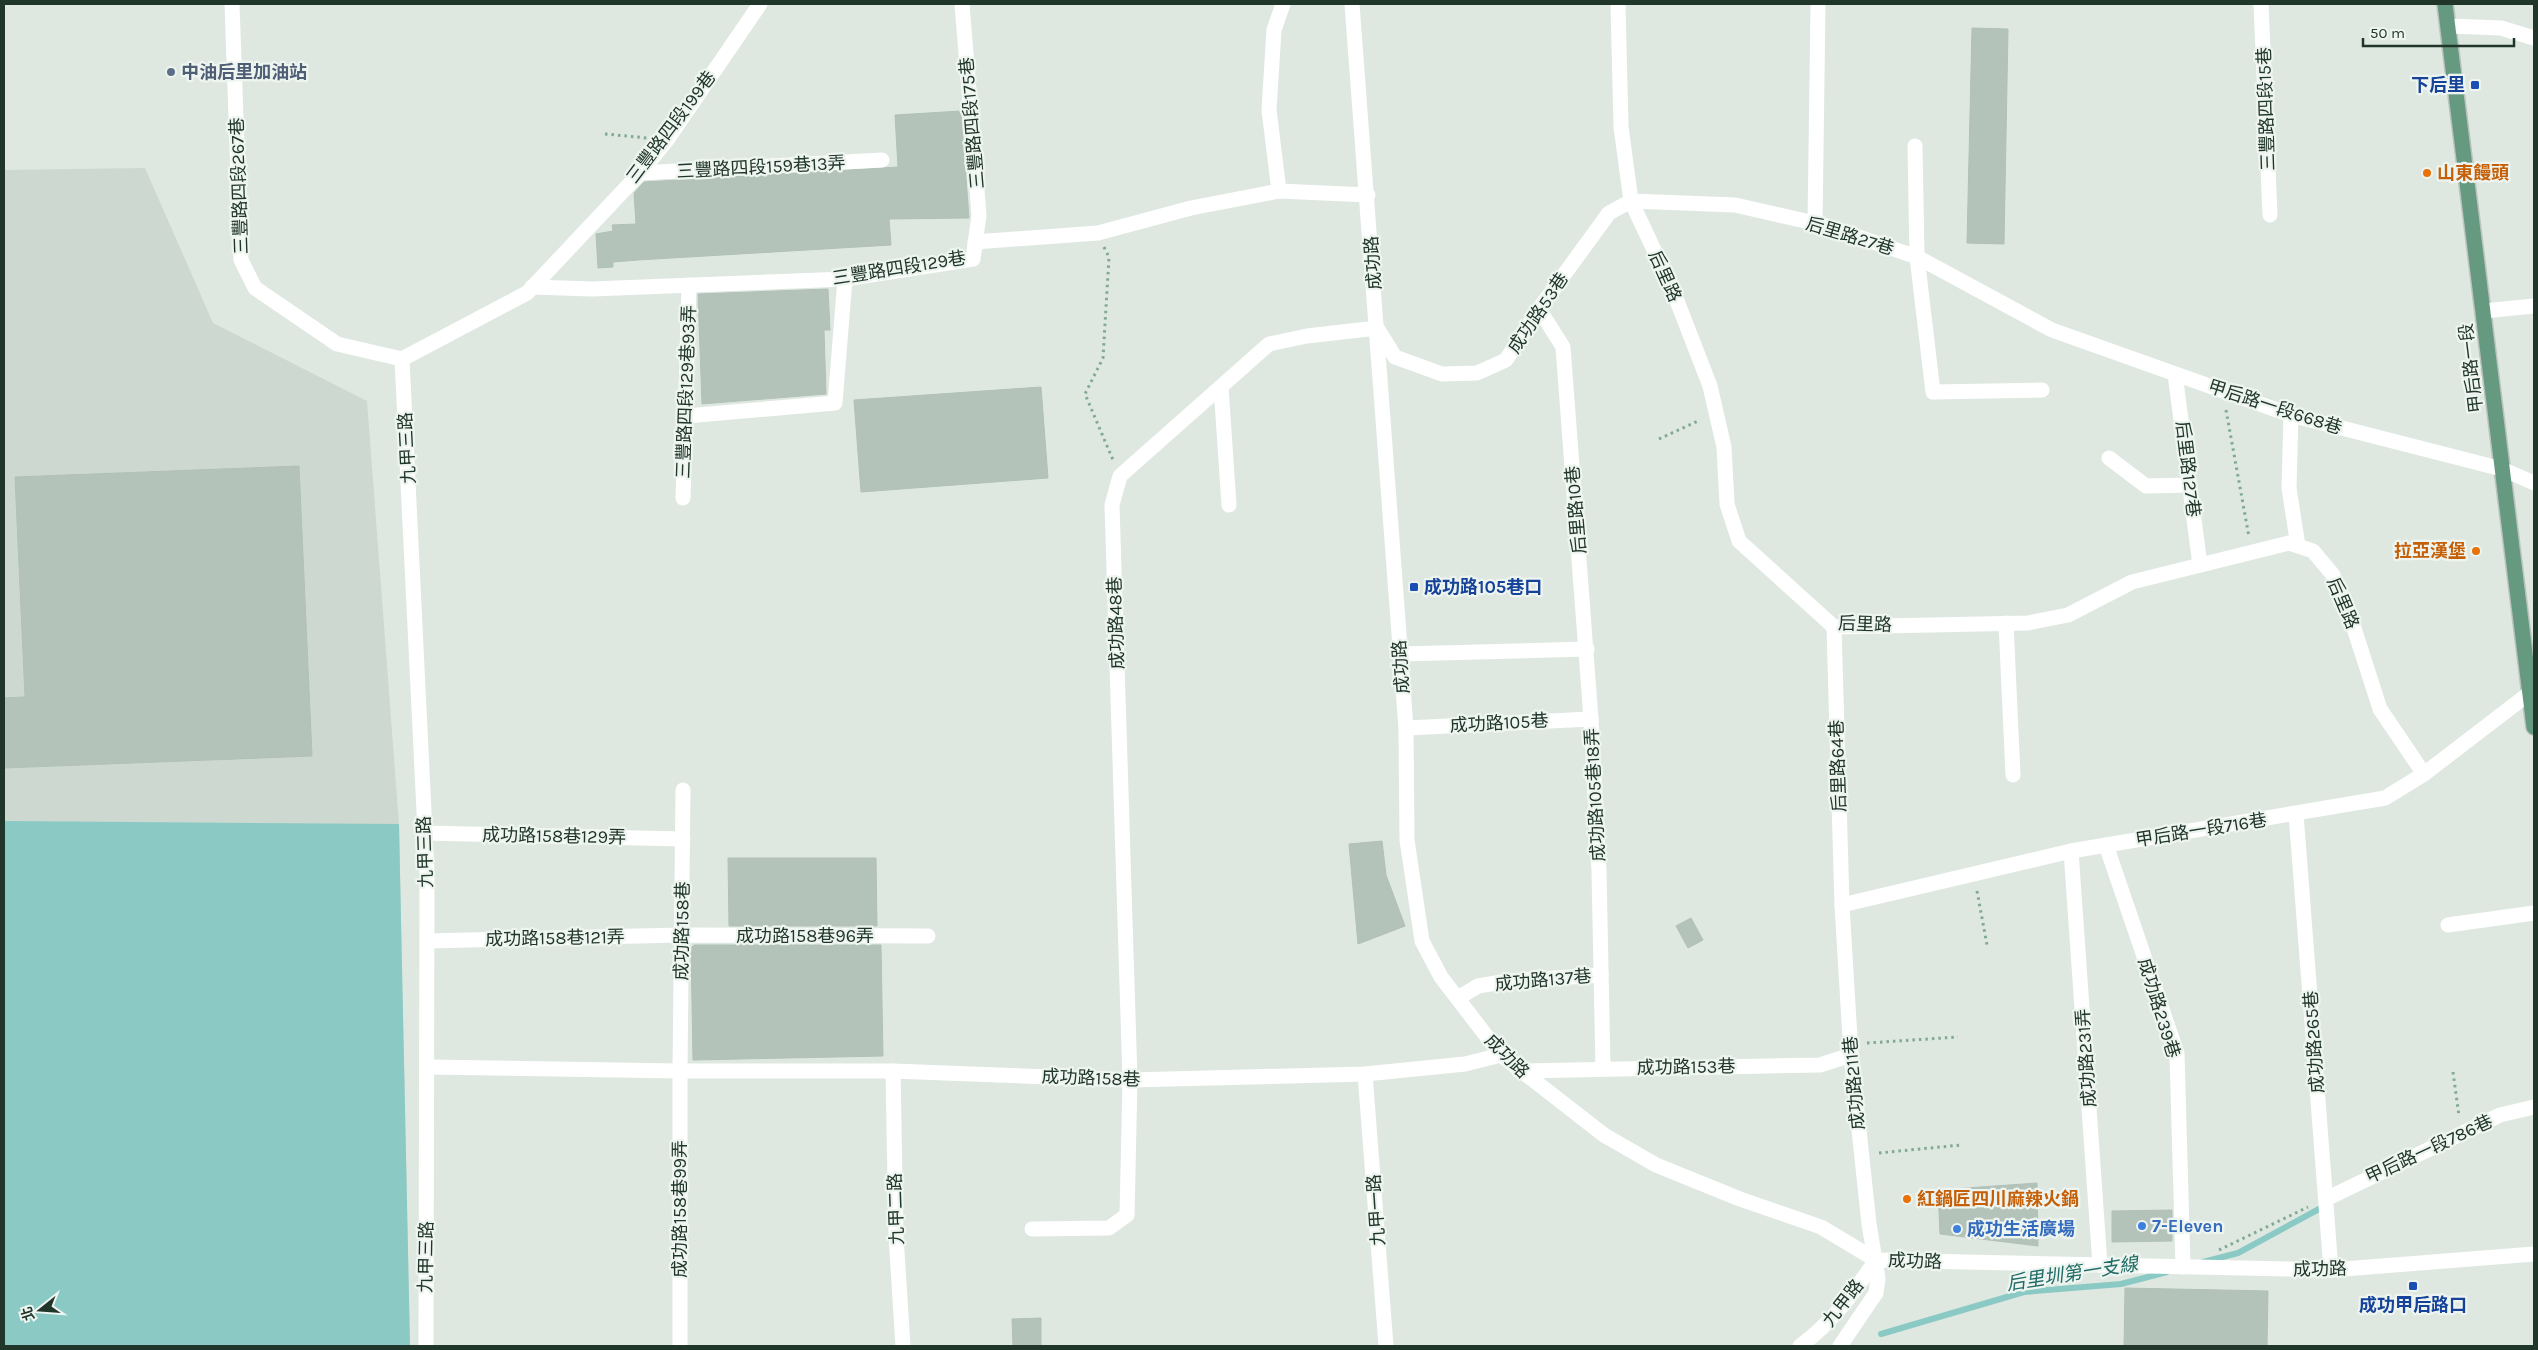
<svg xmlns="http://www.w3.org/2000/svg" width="2538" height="1350" viewBox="0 0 2538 1350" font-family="Karla,'Noto Sans TC',sans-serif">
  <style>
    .built { fill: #cdd8d0 }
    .water { fill: #8ac9c4 }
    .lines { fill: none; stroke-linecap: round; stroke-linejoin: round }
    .stream { stroke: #8ac9c4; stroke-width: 6 }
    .building { fill: #b4c3ba; stroke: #b1c1b7 }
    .major-casing { stroke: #bcc3bf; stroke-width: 18 }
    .path { stroke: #81a993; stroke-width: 3; stroke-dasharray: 2.5 4; stroke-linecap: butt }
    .minor { stroke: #fff; stroke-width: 15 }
    .major { stroke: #669a80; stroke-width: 15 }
    .service-dot { fill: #5c6f8a; stroke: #eef5f0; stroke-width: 2 }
    .transit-dot { fill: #1a4fb4; stroke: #eef5f0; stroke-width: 2 }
    .food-dot { fill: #e8710a; stroke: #eef5f0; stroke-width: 2 }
    .shop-dot { fill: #3f7fe0; stroke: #eef5f0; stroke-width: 2 }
    .labels { text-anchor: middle; stroke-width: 4.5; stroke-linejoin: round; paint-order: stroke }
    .service-label { font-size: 18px; font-weight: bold; fill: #4e5e75; stroke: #eef5f0; text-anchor: start }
    .transit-label { font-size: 18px; font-weight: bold; fill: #164399; stroke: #eef5f0; text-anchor: end }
    .street-label { font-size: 18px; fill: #21362b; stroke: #eef5f0 }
    .food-label { font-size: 18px; font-weight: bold; fill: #c56008; stroke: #eef5f0; text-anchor: start }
    .shop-label { font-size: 18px; font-weight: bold; fill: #366cbe; stroke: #eef5f0; text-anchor: start }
    .water-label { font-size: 19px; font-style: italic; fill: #216c66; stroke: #eef5f0 }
  </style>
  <rect width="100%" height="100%" fill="#dee8e1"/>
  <!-- built -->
  <polygon class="built" points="145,168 213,323 367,401 399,824 410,1346 4,1346 4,170"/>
  <!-- water -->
  <polygon class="water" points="4,821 399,824 410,1346 4,1346"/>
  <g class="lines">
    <!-- stream -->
    <g class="stream">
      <polyline points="2203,1262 2238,1253 2319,1209"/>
      <polyline points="1881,1334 2024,1292 2121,1284 2167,1272"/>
    </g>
  </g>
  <!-- building -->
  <g class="building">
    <polygon points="1972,28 2008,29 2004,244 1967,243"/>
    <polygon points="961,111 969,218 889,219 891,245 638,260 613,262 613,267 598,268 596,234 613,231 612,225 636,224 634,193 644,182 898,167 895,115"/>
    <polygon points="828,289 830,330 824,330 826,394 702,404 698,294"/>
    <polygon points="1041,387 1048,478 861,492 854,400"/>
    <polygon points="299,466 312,756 4,768 4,698 25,697 15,477"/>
    <polygon points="1382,841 1386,875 1405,926 1358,944 1349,844"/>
    <polygon points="728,858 876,858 877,926 729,926"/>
    <polygon points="1691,918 1703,940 1688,948 1676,926"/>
    <polygon points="694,945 881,945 883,1056 693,1060 691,948"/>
    <polygon points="2037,1183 2038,1246 1940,1234 1938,1190"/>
    <polygon points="2172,1210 2172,1241 2112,1242 2112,1211"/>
    <polygon points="2125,1288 2268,1291 2267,1346 2124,1346"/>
    <polygon points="1041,1318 1041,1346 1013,1346 1012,1319"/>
  </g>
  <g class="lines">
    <!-- major casing -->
    <g class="major-casing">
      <polyline id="major" points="2445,4 2534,727"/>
    </g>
    <!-- path -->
    <g class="path">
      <polyline points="605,134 647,138"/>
      <polyline points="1104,247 1109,257 1103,358 1085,394 1113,460"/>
      <polyline points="2226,410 2249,537"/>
      <polyline points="1659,439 1700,420"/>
      <polyline points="1977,891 1987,945"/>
      <polyline points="1867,1043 1958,1037"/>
      <polyline points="2453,1072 2459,1116"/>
      <polyline points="1879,1153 1961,1145"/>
      <polyline points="2219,1250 2308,1207"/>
    </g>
    <!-- minor -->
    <g class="minor">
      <polyline points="232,4 241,260 255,288 337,344 402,359"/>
      <polyline points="1352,4 1406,728 1407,840 1422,941 1441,977 1501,1055 1604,1135 1656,1165 1740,1199 1821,1227 1876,1260 2331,1270 2534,1254"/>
      <polyline points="1618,4 1621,127 1631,201 1672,288 1710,386 1724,447 1727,504 1739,541 1834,627 2028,623 2068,615 2132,582 2289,543 2313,551 2333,575 2353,625 2380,709 2424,774"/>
      <polyline points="2261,4 2270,215"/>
      <polyline points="2449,26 2501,28 2534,38"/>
      <polyline points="1915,146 1917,257 1933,392 2042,390"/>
      <polyline points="640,173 882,160"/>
      <polyline points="1279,191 1269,110 1274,30 1283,4"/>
      <polyline points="1815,224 1818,4"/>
      <polyline points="975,242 1098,233 1191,208 1279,191 1368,195"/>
      <polyline points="532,287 592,289 845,279 973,259 979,215 962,4"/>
      <polyline points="1539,309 1563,347 1591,719 1599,871 1603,1068"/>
      <polyline points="2483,311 2534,306"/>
      <polyline points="402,359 427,873 426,1346"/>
      <polyline points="402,359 527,293 640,173 667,140 760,4"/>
      <polyline points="2175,374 2200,565"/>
      <polyline points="1221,387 1229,505"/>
      <polyline points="2291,415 2289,488 2298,546"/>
      <polyline points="686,416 835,403 845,279"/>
      <polyline points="2109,458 2146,486 2190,485"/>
      <polyline points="683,498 689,285"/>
      <polyline points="2006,623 2013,775"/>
      <polyline points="1834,627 1842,905 1851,1055 1869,1224 1878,1278 1876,1293 1840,1346"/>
      <polyline points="1401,654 1587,649"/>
      <polyline points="1406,728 1591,719"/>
      <polyline points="2296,814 2331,1270"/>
      <polyline points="425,833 683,839"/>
      <polyline points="2106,845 2177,1053 2183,1267"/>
      <polyline points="2071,851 2100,1265"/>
      <polyline points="1842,905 2071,851 2385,798 2424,774 2531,692"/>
      <polyline points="2448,925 2534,913"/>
      <polyline points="428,941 682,935 928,936"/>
      <polyline points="1458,998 1478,986 1508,981 1601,975"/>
      <polyline points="428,1067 680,1071 893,1071 1130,1080 1365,1074 1465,1064 1501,1055"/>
      <polyline points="893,1071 896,1236 903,1346"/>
      <polyline points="1519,1071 1820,1065 1851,1055"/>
      <polyline points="1365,1074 1386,1346"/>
      <polyline points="2326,1199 2500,1115 2534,1107"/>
      <polyline points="1032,1229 1109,1228 1127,1215 1130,1080 1112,505 1120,476 1269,344 1307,336 1377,328 1395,357 1442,374 1477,373 1506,360 1539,309 1609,213 1631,201 1735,205 1827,226 1917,257 2052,330 2291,415 2502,469 2534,483"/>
      <polyline points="680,1346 680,1071 683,790"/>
      <path d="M 1800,1346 C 1832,1323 1854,1292 1876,1260"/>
    </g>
    <!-- major -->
    <use href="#major" class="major"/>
  </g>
  <!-- markers -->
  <circle class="service-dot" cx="171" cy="72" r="5"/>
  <g class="transit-dot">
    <rect x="2470" y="80" width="10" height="10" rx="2.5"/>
    <rect x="1409" y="582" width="10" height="10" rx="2.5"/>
    <rect x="2408" y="1281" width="10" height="10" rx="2.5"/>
  </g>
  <g class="food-dot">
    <circle cx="2427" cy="173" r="5"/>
    <circle cx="2476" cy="551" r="5"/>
    <circle cx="1907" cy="1199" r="5"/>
  </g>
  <g class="shop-dot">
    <circle cx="2142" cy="1226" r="5"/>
    <circle cx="1957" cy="1229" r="5"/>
  </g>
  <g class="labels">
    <!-- service labels -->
    <g class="service-label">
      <text x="181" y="78">中油后里加油站</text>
    </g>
    <!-- transit labels -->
    <g class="transit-label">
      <text x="2465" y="91">下后里</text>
      <text x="1424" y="593" text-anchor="start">成功路105巷口</text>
      <text x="2413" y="1311" text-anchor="middle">成功甲后路口</text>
    </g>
    <!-- street labels -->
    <g class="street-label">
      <text transform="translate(2266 109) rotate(-92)" y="6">三豐路四段15巷</text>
      <text transform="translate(972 123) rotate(-95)" y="6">三豐路四段175巷</text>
      <text transform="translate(671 127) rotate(-53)" y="6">三豐路四段199巷</text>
      <text transform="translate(761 167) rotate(-3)" y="6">三豐路四段159巷13弄</text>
      <text transform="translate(239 186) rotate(-92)" y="6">三豐路四段267巷</text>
      <text transform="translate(1850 236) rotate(17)" y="6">后里路27巷</text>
      <text transform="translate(1373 263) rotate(-94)" y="6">成功路</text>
      <text transform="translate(899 268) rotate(-9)" y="6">三豐路四段129巷</text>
      <text transform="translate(1665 276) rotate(66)" y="6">后里路</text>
      <text transform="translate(1538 313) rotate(-56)" y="6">成功路53巷</text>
      <text transform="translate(2471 368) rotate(-97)" y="6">甲后路一段</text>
      <text transform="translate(686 392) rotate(-88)" y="6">三豐路四段129巷93弄</text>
      <text transform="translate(2275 407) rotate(18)" y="6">甲后路一段668巷</text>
      <text transform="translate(407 448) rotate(-93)" y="6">九甲三路</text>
      <text transform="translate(2188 469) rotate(83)" y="6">后里路127巷</text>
      <text transform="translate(1576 510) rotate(-95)" y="6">后里路10巷</text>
      <text transform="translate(2343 603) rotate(67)" y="6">后里路</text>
      <text transform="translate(1116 623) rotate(-92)" y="6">成功路48巷</text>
      <text transform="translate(1865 624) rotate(2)" y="6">后里路</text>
      <text transform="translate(1401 667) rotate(-94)" y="6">成功路</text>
      <text transform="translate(1499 723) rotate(-3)" y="6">成功路105巷</text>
      <text transform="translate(1838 766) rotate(-92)" y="6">后里路64巷</text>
      <text transform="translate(1595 795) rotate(-93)" y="6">成功路105巷18弄</text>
      <text transform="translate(2201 830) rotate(-9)" y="6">甲后路一段716巷</text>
      <text transform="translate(554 836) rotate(1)" y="6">成功路158巷129弄</text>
      <text transform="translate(425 852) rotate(-92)" y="6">九甲三路</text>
      <text transform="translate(682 931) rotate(-89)" y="6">成功路158巷</text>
      <text x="805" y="942">成功路158巷96弄</text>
      <text transform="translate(555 938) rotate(-1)" y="6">成功路158巷121弄</text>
      <text transform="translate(1543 980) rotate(-5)" y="6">成功路137巷</text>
      <text transform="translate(2159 1008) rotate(73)" y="6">成功路239巷</text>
      <text transform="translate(2314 1042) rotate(-94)" y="6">成功路265巷</text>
      <text transform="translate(1507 1056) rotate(45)" y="6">成功路</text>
      <text transform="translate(2086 1058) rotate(-94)" y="6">成功路231弄</text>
      <text transform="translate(1686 1067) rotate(-1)" y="6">成功路153巷</text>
      <text transform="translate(1091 1078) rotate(2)" y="6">成功路158巷</text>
      <text transform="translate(1854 1083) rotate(-95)" y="6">成功路211巷</text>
      <text transform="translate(2429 1149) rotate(-25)" y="6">甲后路一段786巷</text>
      <text transform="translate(680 1209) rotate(-90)" y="6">成功路158巷99弄</text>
      <text transform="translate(896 1209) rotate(-92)" y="6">九甲二路</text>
      <text transform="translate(1376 1210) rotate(-94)" y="6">九甲一路</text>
      <text transform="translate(426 1257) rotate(-89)" y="6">九甲三路</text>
      <text transform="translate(1915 1261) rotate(2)" y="6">成功路</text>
      <text transform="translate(2320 1269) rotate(-1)" y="6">成功路</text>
      <text transform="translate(1843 1303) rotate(-52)" y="6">九甲路</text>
    </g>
    <!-- food labels -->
    <g class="food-label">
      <text x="2437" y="179">山東饅頭</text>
      <text x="2466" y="557" text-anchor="end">拉亞漢堡</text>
      <text x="1917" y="1205">紅鍋匠四川麻辣火鍋</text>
    </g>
    <!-- shop labels -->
    <g class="shop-label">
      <text x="2152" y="1232">7-Eleven</text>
      <text x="1967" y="1235">成功生活廣場</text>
    </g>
    <!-- water labels -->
    <g class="water-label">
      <text transform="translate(2072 1273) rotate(-9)" y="7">后里圳第一支線</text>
    </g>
  </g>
  <!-- border -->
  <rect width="2538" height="1350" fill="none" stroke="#21362b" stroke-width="10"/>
  <!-- north arrow -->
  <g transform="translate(40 1310) rotate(253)" stroke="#eef5f0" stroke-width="4" paint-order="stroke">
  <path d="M0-4L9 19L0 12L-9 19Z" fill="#21362b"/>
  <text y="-8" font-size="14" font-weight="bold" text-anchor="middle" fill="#21362b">北</text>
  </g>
  <!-- scale -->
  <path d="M2363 38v8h151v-8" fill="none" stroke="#21362b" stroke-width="2.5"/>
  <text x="2370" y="38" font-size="15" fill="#21362b" stroke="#eef5f0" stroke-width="4" paint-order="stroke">50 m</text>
</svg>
